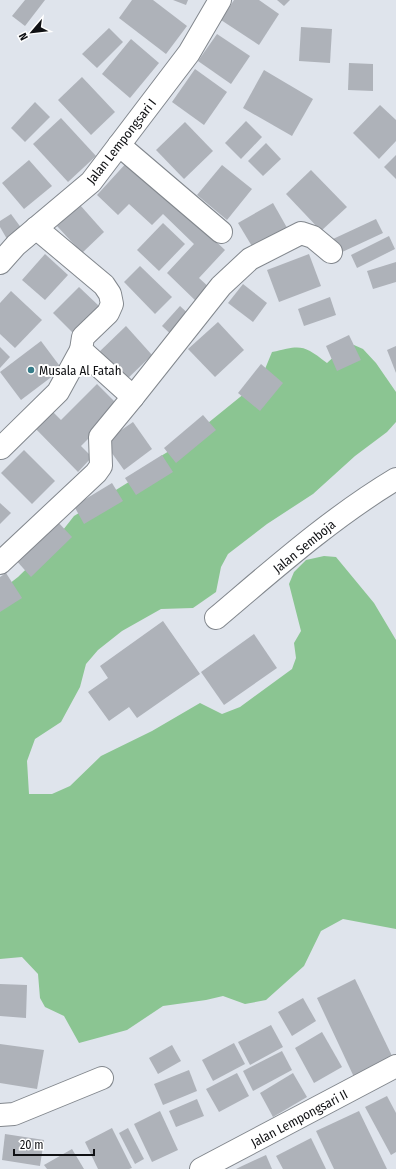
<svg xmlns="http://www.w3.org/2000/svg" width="396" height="1169" viewBox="0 0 396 1169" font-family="'Fira Sans Condensed',sans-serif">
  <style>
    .green { fill: #8bc592 }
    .building { fill: #aeb2b9 }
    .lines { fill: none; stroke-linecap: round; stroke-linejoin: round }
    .minor-casing { stroke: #82878d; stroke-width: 24 }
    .minor { stroke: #fff; stroke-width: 22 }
    .poi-dot { fill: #367c89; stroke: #fff; stroke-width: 1.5 }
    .labels { text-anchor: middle; stroke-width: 4; stroke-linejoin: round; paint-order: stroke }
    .street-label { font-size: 13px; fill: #101114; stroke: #fff }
    .poi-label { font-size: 13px; fill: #101114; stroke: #fff; text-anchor: start }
  </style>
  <rect width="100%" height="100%" fill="#dfe4ec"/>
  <!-- green -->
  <path class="green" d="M 354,345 L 363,349 L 376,363 L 396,392 L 396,422 L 387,432 L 355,456 L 313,494 L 267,524 L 228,554 L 221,567 L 216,592 L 193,608 L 161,609 L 122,631 L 98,650 L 86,664 L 80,687 L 61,722 L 35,739 L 27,761 L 29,794 L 52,794 L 70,786 L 101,756 L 152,731 L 200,703 L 222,714 L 240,707 L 292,669 L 296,658 L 294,643 L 301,631 L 289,584 L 294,572 L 306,560 L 324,556 L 336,557 L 374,603 L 396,640 L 396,929 L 343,919 L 321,931 L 304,966 L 266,1000 L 245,1004 L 223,996 L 206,1000 L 163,1006 L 127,1030 L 79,1043 L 64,1016 L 45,1007 L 40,998 L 38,974 L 22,957 L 0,959 L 0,591 L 18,577 L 52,544 L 74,516 L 132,480 L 161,456 L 187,440 L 245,393 L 265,369 L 272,352 C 301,345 303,344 327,363 L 340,351 Z"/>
  <!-- building -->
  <g class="building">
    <polygon points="25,0 45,0 25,26 12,16"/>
    <polygon points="132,0 153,0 187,26 166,54 119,18"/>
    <polygon points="173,0 188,0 186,5"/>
    <polygon points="234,0 259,0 279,14 259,45 221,20"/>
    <polygon points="277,0 290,0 284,6"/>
    <polygon points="301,27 332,29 330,63 299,61"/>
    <polygon points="109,28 123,42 97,68 82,54"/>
    <polygon points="217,34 250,56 231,84 198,61"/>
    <polygon points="131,39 159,63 130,98 102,74"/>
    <polygon points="349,63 373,64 373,91 348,90"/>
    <polygon points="195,69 227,92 204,125 172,102"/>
    <polygon points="264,70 313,99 292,136 243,108"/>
    <polygon points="82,77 115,112 91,135 58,100"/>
    <polygon points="35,102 50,117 25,142 11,128"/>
    <polygon points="380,105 396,120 396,141 379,159 353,133"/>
    <polygon points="61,118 96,156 68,182 33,144"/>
    <polygon points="246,121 262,137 241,159 225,143"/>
    <polygon points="185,122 213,151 184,179 156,150"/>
    <polygon points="266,143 281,159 263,176 248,161"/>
    <polygon points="396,155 396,179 384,167"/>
    <polygon points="29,160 52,186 24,209 2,183"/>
    <polygon points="129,160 225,250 199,278 212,290 199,304 167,273 194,244 163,214 152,225 129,204 118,215 97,195"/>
    <polygon points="222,165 252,189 227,220 197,195"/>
    <polygon points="311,170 347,207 321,231 286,194"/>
    <polygon points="273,203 290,233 256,253 238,223"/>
    <polygon points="80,205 104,232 82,253 57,226"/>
    <polygon points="11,214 22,229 7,239 0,227 0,221"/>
    <polygon points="376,219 383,233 340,253 333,239"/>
    <polygon points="163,223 185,244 159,271 137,250"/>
    <polygon points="389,236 395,249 357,268 351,255"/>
    <polygon points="45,254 68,275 45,300 22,280"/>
    <polygon points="309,254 321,286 279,302 267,270"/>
    <polygon points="396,262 396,282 373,289 367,271"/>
    <polygon points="140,266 172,297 155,314 124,282"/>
    <polygon points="243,284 267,303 253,322 228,303"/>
    <polygon points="79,287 99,306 73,333 53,313"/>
    <polygon points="11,291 42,320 15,348 0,334 0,303"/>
    <polygon points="330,297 336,315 304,326 298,309"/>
    <polygon points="180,306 194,319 176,339 162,326"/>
    <polygon points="218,322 244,350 215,377 188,349"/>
    <polygon points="126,326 152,355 124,382 97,354"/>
    <polygon points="349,335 361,360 337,371 326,346"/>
    <polygon points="41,341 62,369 21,400 0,372"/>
    <polygon points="396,346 396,373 387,350"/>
    <polygon points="0,347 10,357 0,368"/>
    <polygon points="261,364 283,383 260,411 238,393"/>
    <polygon points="97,384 120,407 81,446 92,457 78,472 33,426 50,409 61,420"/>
    <polygon points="203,415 216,430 176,463 164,448"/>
    <polygon points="133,422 152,449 124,470 104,442"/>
    <polygon points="24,450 55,481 32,504 1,473"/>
    <polygon points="162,455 173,472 136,495 125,478"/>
    <polygon points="112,483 123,501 84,524 74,506"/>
    <polygon points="0,503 11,513 0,524"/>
    <polygon points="56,520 72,537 31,577 15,559"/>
    <polygon points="6,573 22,598 0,612 0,577"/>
    <polygon points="163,621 200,674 137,718 129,707 109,721 88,692 108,678 100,666"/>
    <polygon points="254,634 277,668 224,705 201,672"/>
    <polygon points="355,979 393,1058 354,1077 317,998"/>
    <polygon points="0,984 27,985 26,1018 0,1016"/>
    <polygon points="303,998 316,1021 292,1036 278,1012"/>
    <polygon points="271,1025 283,1047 250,1065 238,1042"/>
    <polygon points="322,1032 342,1067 314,1083 295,1048"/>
    <polygon points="234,1043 245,1064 213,1081 202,1060"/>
    <polygon points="0,1044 44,1050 37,1089 0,1083"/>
    <polygon points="172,1045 181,1061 158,1074 149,1058"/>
    <polygon points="282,1051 292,1070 253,1091 243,1071"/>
    <polygon points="189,1070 197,1091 163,1105 154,1084"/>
    <polygon points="237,1073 249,1096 219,1112 206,1089"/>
    <polygon points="293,1073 307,1097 273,1117 260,1093"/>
    <polygon points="387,1096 396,1113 396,1152 391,1155 365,1107"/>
    <polygon points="197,1099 204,1116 176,1127 169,1111"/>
    <polygon points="160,1111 178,1150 152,1162 134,1124"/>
    <polygon points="359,1111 387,1169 334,1169 316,1131"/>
    <polygon points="112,1128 132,1168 129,1169 98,1169 85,1142"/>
    <polygon points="128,1128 144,1159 135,1164 119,1133"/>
    <polygon points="5,1134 44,1140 40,1166 2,1160"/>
    <polygon points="311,1138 326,1169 283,1169 276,1156"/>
    <polygon points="72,1149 84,1169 47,1169 44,1165"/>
    <polygon points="266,1155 272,1169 236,1169 240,1167"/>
  </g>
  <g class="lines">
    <!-- minor casing -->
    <g class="minor-casing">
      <g id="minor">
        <polyline points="119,145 221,232"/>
        <polyline points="0,263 16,245 91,182 189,53 220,0"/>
        <polyline points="133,397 221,286 250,259 301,233 313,237 331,252"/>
        <polyline points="1,448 58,392 81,350"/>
        <polyline points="0,563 96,473 101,466 100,437 133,397 81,350 83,337 108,313 112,304 110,294 104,285 36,228"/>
        <path d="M 216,618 C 274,569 331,518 396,479"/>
        <polyline points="0,1115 14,1114 102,1078"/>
        <polyline points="201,1169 396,1066"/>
      </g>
    </g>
    <!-- minor -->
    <use href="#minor" class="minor"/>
  </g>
  <!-- markers -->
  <circle class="poi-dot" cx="31" cy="370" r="4"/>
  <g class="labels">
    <!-- street labels -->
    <g class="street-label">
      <text transform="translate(121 141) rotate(-52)" y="5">Jalan Lempongsari I</text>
      <text transform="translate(304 546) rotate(-39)" y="5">Jalan Semboja</text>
      <text transform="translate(299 1118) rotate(-28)" y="5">Jalan Lempongsari II</text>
    </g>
    <!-- poi labels -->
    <g class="poi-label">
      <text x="39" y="375">Musala Al Fatah</text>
    </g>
  </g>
  <!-- north arrow -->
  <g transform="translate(32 32) rotate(242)" stroke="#ffffff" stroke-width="3" paint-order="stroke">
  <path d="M0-3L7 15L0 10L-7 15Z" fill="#101114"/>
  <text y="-6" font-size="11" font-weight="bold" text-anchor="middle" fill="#101114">N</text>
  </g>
  <!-- scale -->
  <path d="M14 1149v6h80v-6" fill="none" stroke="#101114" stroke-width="2"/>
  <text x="20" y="1149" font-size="12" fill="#101114" stroke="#ffffff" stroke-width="3" paint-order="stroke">20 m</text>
</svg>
